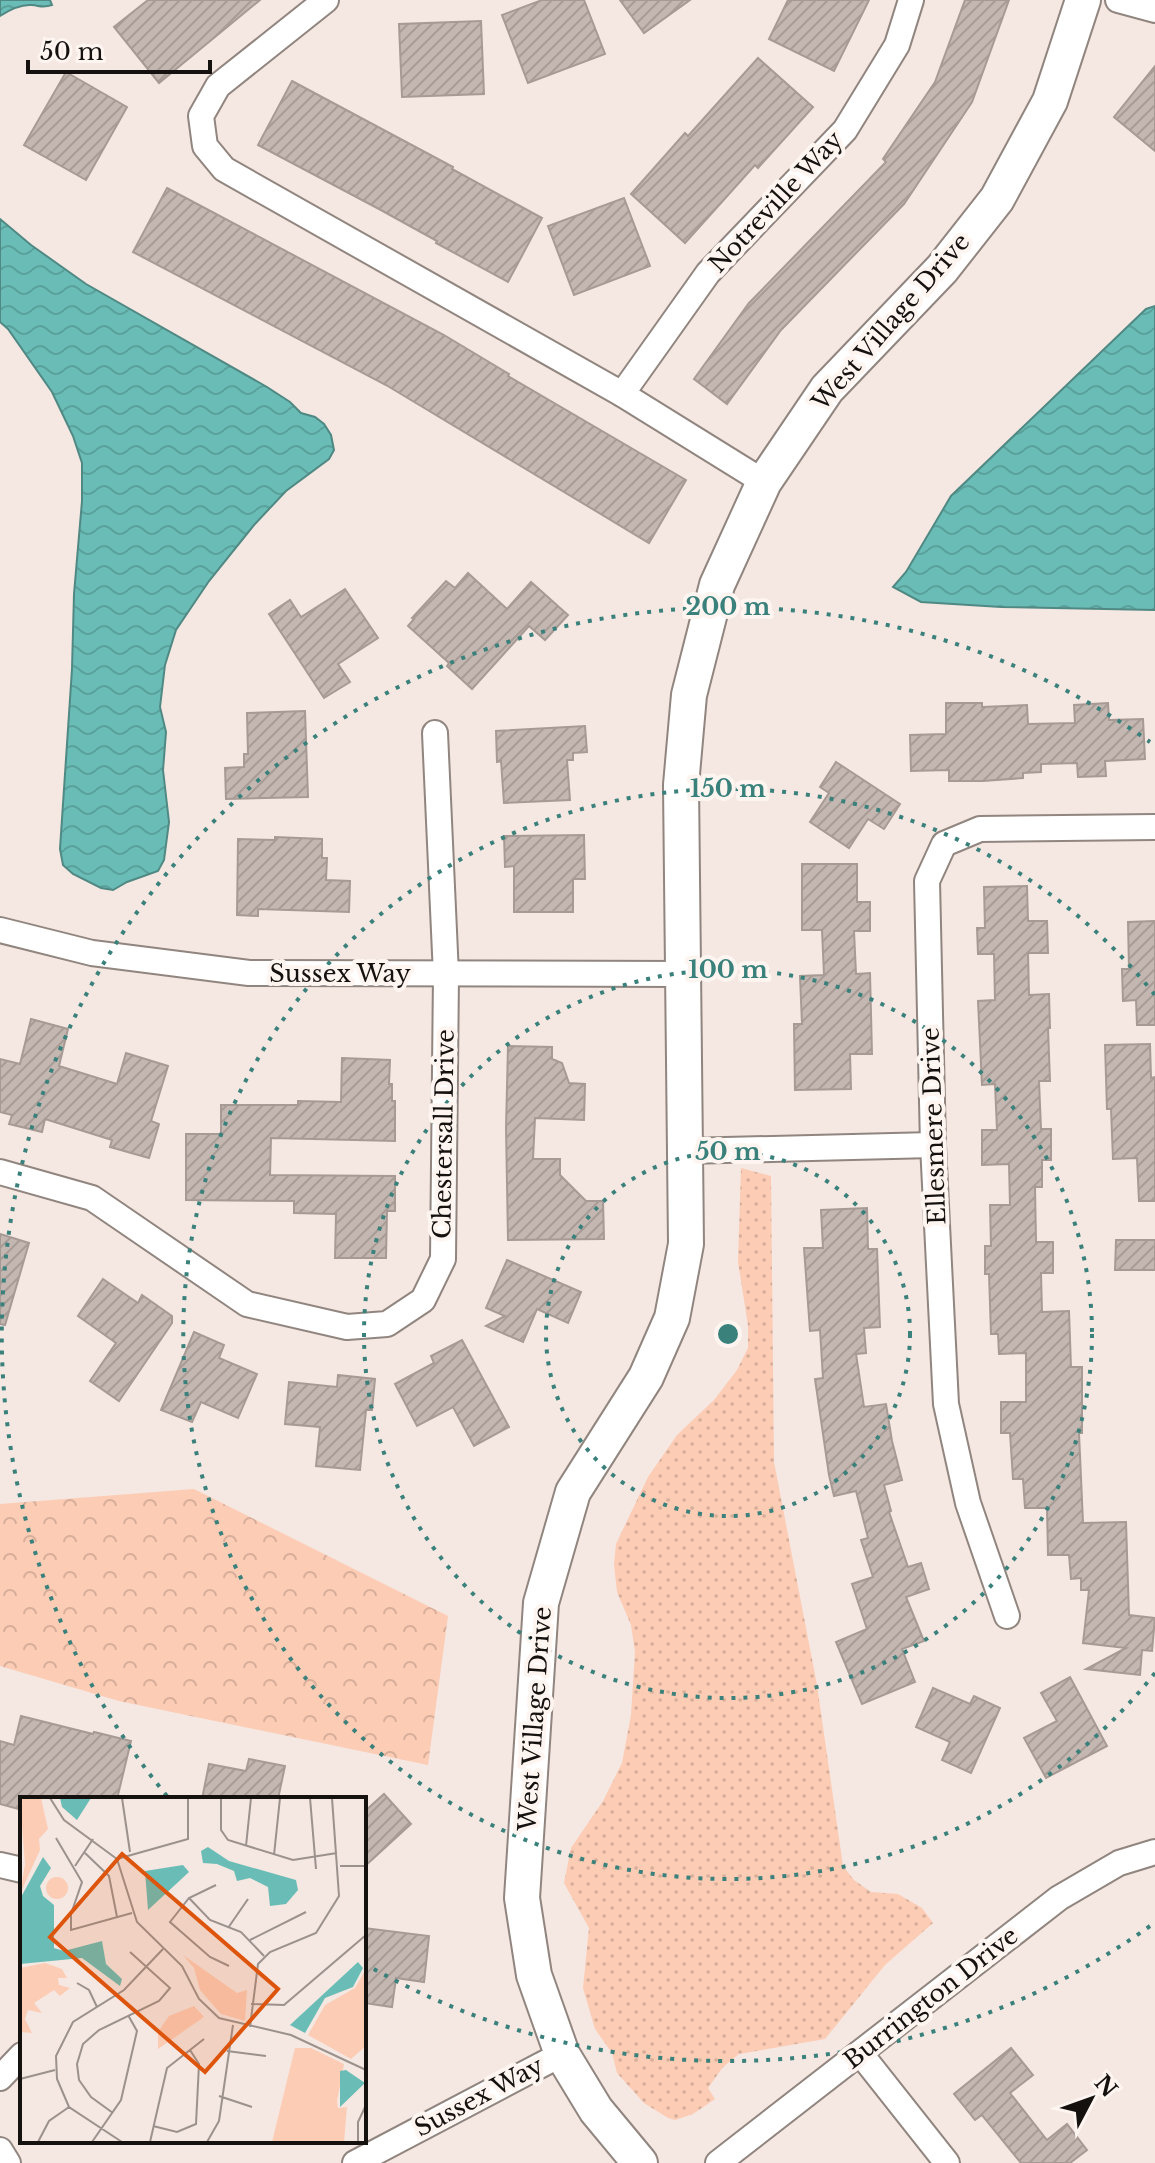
<svg xmlns="http://www.w3.org/2000/svg" width="1155" height="2163" viewBox="0 0 1155 2163" font-family="'Libre Baskerville',serif">
  <style>
    .forest { fill: url(#forest-crowns) }
    .park { fill: url(#park-dots) }
    .water { fill: url(#water-waves); stroke: #508984; stroke-width: 2 }
    .building { fill: url(#building-hatch); stroke: #a79a95; stroke-width: 2 }
    .lines { fill: none; stroke-linecap: round; stroke-linejoin: round }
    .street-casing { stroke: #91857f; stroke-width: 28 }
    .secondary-casing { stroke: #91857f; stroke-width: 38 }
    .street { stroke: #fff; stroke-width: 24 }
    .secondary { stroke: #fff; stroke-width: 34 }
    .ring { fill: none; stroke: #3a817c; stroke-width: 4; stroke-dasharray: 4 8 }
    .labels { text-anchor: middle; stroke-width: 8; stroke-linejoin: round; paint-order: stroke }
    .street-label { font-size: 24px; fill: #15110f; stroke: #fef5f1 }
    .inset-road { fill: none; stroke: #9b918d; stroke-width: 2 }
    .view { fill: #dd550c; fill-opacity: 0.15; stroke: #dd550c; stroke-width: 4 }
    .inset-edge { fill: none; stroke: #15110f; stroke-width: 4 }
    .centre { fill: #3a817c; stroke: #fef5f1; stroke-width: 4 }
    .ring-label { font-size: 24px; text-anchor: middle; font-weight: bold; fill: #3a817c; stroke: #fef5f1; stroke-width: 8; stroke-linejoin: round; paint-order: stroke }
  </style>
  <defs>
    <pattern id="forest-crowns" width="20" height="18" patternUnits="userSpaceOnUse" patternTransform="scale(2)"><rect width="20" height="18" fill="#fcccb5"/><path d="M2 6a3 3 0 1 1 6 0M12 15a3 3 0 1 1 6 0" fill="none" stroke="#d7ae9a"/></pattern>
    <pattern id="park-dots" width="8" height="8" patternUnits="userSpaceOnUse" patternTransform="scale(2)"><rect width="8" height="8" fill="#fcccb5"/><path d="M2 2h.1M6 6h.1" fill="none" stroke="#d7ae9a" stroke-width="1.8" stroke-linecap="round"/></pattern>
    <pattern id="water-waves" width="16" height="10" patternUnits="userSpaceOnUse" patternTransform="scale(2)"><rect width="16" height="10" fill="#6abdb6"/><path d="M0 5q4-4 8 0t8 0" fill="none" stroke="#5ba19b"/></pattern>
    <pattern id="building-hatch" width="6" height="6" patternUnits="userSpaceOnUse" patternTransform="scale(2)"><rect width="6" height="6" fill="#c4b7b1"/><path d="M-1 1l2-2M0 6l6-6M5 7l2-2" fill="none" stroke="#a89c97"/></pattern>
  </defs>
  <rect width="100%" height="100%" fill="#f5e7e1"/>
  <!-- forest -->
  <polygon class="forest" points="194,1489 448,1616 428,1765 119,1701 0,1666 0,1504"/>
  <!-- park -->
  <polygon class="park" points="741,1168 771,1176 774,1462 817,1685 843,1866 854,1880 871,1892 898,1894 922,1908 933,1923 885,1965 825,2039 739,2054 723,2067 708,2088 715,2099 693,2114 675,2120 668,2118 644,2103 617,2073 612,2053 595,2029 583,1988 589,1928 564,1883 571,1848 603,1801 622,1763 631,1715 635,1652 631,1625 617,1592 614,1564 616,1544 648,1477 677,1435 714,1400 737,1370 748,1348 748,1325 738,1262"/>
  <!-- water -->
  <g class="water">
    <path d="M 0,0 L 50,0 L 52,5 C 43,8 41,6 32,5 C 20,4 9,10 0,16 Z"/>
    <polygon points="0,219 31,245 86,284 267,387 290,402 301,413 315,417 324,424 331,435 334,450 329,459 286,491 254,525 209,581 176,630 165,665 160,707 166,732 163,770 169,822 164,860 158,871 127,882 113,890 101,888 73,874 63,865 60,849 72,669 74,594 82,501 82,463 73,436 52,392 8,329 0,322"/>
    <polygon points="1155,306 1155,610 1001,607 921,602 893,587 906,572 951,496 1146,309"/>
  </g>
  <!-- building -->
  <g class="building">
    <polygon points="148,0 260,0 159,83 114,27"/>
    <polygon points="542,0 584,0 605,54 528,83 502,15"/>
    <polygon points="620,0 690,0 644,33"/>
    <polygon points="788,0 869,0 834,71 769,39"/>
    <polygon points="965,0 1009,0 972,102 904,204 781,330 727,404 694,379 749,303 886,162 883,159 935,82"/>
    <polygon points="481,21 484,94 402,97 399,24"/>
    <polygon points="758,58 813,107 758,168 755,165 685,243 631,194 685,133 688,136"/>
    <polygon points="1155,66 1155,151 1114,117"/>
    <polygon points="66,72 127,107 86,180 24,145"/>
    <polygon points="292,81 453,167 452,169 542,218 508,282 436,243 437,241 379,209 258,145"/>
    <polygon points="167,188 444,335 509,374 508,376 686,480 649,543 386,385 133,252"/>
    <polygon points="624,198 650,266 574,295 548,226"/>
    <polygon points="468,573 507,609 531,582 568,615 545,640 529,626 472,689 447,666 449,663 408,626 414,619 412,618 446,581 455,588"/>
    <polygon points="345,589 378,638 338,664 350,682 324,698 269,614 290,600 301,617"/>
    <polygon points="946,703 982,703 982,707 1027,705 1028,724 1075,723 1074,705 1108,703 1109,720 1143,719 1145,759 1105,761 1106,776 1078,777 1077,763 1041,764 1041,772 1023,773 1023,778 983,781 949,781 949,770 911,771 910,735 946,734"/>
    <polygon points="305,711 308,797 226,799 225,768 244,767 244,754 248,754 247,713"/>
    <polygon points="585,726 587,752 573,753 573,760 567,760 570,800 504,803 501,761 497,762 496,731"/>
    <polygon points="836,762 900,804 884,829 868,819 849,848 810,822 829,793 820,787"/>
    <polygon points="584,835 585,879 573,879 573,912 514,912 514,866 505,867 504,836"/>
    <polygon points="275,837 322,839 322,858 327,858 326,880 350,881 349,912 258,909 258,916 237,915 238,839 275,840"/>
    <polygon points="802,864 857,864 857,902 870,902 870,931 854,931 856,974 870,973 872,1054 850,1054 851,1089 795,1090 794,1024 802,1024 800,976 824,975 822,930 802,930"/>
    <polygon points="1027,886 1028,921 1047,921 1048,953 1028,953 1029,995 1049,994 1050,1028 1048,1028 1050,1081 1039,1081 1041,1129 1051,1129 1051,1160 1042,1160 1042,1187 1035,1187 1036,1242 1053,1242 1053,1273 1041,1273 1042,1312 1069,1311 1071,1367 1082,1367 1082,1433 1079,1433 1083,1523 1126,1522 1129,1615 1155,1618 1152,1651 1142,1650 1140,1675 1086,1669 1126,1648 1083,1643 1089,1590 1081,1590 1081,1578 1071,1579 1069,1555 1048,1555 1047,1508 1025,1508 1023,1479 1013,1479 1010,1433 1001,1433 1001,1402 1026,1402 1026,1353 999,1354 998,1334 991,1334 989,1274 985,1274 985,1246 991,1246 990,1205 1010,1205 1009,1164 982,1165 982,1130 997,1130 995,1084 982,1085 978,1001 995,1000 994,954 978,954 977,928 985,928 984,887"/>
    <polygon points="1155,921 1155,1025 1137,1025 1136,1000 1123,1001 1122,969 1129,969 1128,922"/>
    <polygon points="31,1019 68,1029 59,1066 117,1084 126,1053 168,1066 151,1121 159,1124 149,1158 110,1147 112,1140 45,1119 42,1132 9,1124 12,1115 0,1112 0,1059 20,1064"/>
    <polygon points="1150,1044 1151,1078 1155,1077 1155,1201 1139,1201 1137,1158 1113,1159 1111,1109 1107,1109 1105,1045"/>
    <polygon points="508,1046 552,1047 552,1059 562,1063 569,1083 585,1084 584,1120 535,1118 533,1159 560,1159 560,1175 586,1201 603,1201 604,1239 508,1240 506,1128"/>
    <polygon points="342,1058 390,1060 389,1084 392,1084 392,1101 395,1101 395,1141 271,1138 270,1175 395,1176 395,1211 387,1211 386,1258 335,1258 336,1214 294,1213 294,1201 186,1200 186,1134 221,1134 221,1105 298,1105 298,1101 341,1102"/>
    <polygon points="867,1208 868,1249 877,1249 880,1327 864,1328 866,1353 856,1354 864,1407 886,1404 892,1441 902,1480 884,1485 891,1511 889,1512 908,1567 921,1563 929,1589 906,1597 924,1641 902,1649 915,1682 862,1704 836,1642 867,1629 852,1584 873,1577 861,1540 868,1538 856,1491 834,1496 829,1475 815,1379 823,1378 820,1330 810,1331 804,1248 823,1248 821,1210"/>
    <polygon points="0,1234 29,1243 5,1325 0,1324"/>
    <polygon points="1116,1240 1155,1240 1155,1270 1115,1270"/>
    <polygon points="507,1260 581,1292 568,1323 537,1309 523,1342 486,1326 505,1316 486,1308"/>
    <polygon points="103,1279 138,1303 142,1295 172,1316 172,1323 119,1401 90,1381 116,1343 78,1316"/>
    <polygon points="194,1332 224,1345 219,1358 257,1374 238,1418 201,1402 192,1422 161,1410"/>
    <polygon points="462,1340 509,1427 474,1446 453,1407 417,1426 395,1384 434,1363 431,1356"/>
    <polygon points="338,1375 375,1379 372,1410 366,1410 360,1470 316,1466 320,1427 285,1424 289,1382 337,1387"/>
    <polygon points="1070,1677 1107,1746 1046,1778 1024,1738 1057,1721 1041,1693"/>
    <polygon points="933,1688 970,1704 974,1696 1000,1708 971,1773 942,1760 950,1742 916,1727"/>
    <polygon points="21,1716 93,1734 94,1732 131,1741 117,1799 22,1799 22,1810 0,1804 0,1741 14,1745"/>
    <polygon points="249,1759 285,1766 278,1799 202,1799 209,1764 246,1771"/>
    <polygon points="384,1794 411,1824 364,1867 364,1812"/>
    <polygon points="364,1928 429,1936 424,1982 396,1978 392,2007 364,2003"/>
    <polygon points="1011,2048 1033,2075 1010,2093 1047,2140 1067,2124 1087,2150 1070,2163 1021,2163 982,2115 975,2120 954,2094"/>
  </g>
  <g class="lines">
    <!-- street casing -->
    <g class="street-casing">
      <g id="street">
        <polyline points="326,0 218,86 201,116 205,146 224,169 622,394 764,482"/>
        <polyline points="1118,0 1155,10"/>
        <polyline points="622,394 708,273 845,130 897,45 911,0"/>
        <polyline points="0,930 92,953 249,973 683,974"/>
        <polyline points="686,1151 933,1145"/>
        <polyline points="0,1172 92,1198 247,1304 347,1327 387,1324 423,1300 443,1259 446,975 435,733"/>
        <polyline points="1007,1616 968,1503 946,1404 933,1145 927,881 944,844 980,829 1155,827"/>
        <polyline points="0,1865 22,1870"/>
        <polyline points="860,2053 947,2163"/>
        <polyline points="0,2078 22,2055"/>
        <polyline points="0,2150 8,2163"/>
        <polyline points="355,2163 562,2054"/>
        <polyline points="718,2163 1059,1898 1119,1863 1155,1852"/>
      </g>
    </g>
    <!-- secondary casing -->
    <g class="secondary-casing">
      <polyline id="secondary" points="640,2163 596,2110 562,2054 534,1975 522,1898 541,1603 573,1492 646,1377 672,1318 686,1244 681,785 689,695 717,585 764,482 827,389 942,269 997,199 1050,101 1083,0"/>
    </g>
    <!-- street -->
    <use href="#street" class="street"/>
    <!-- secondary -->
    <use href="#secondary" class="secondary"/>
  </g>
  <!-- distance rings -->
  <g class="ring">
    <circle cx="728" cy="1334" r="182"/>
    <circle cx="728" cy="1334" r="364"/>
    <path d="M1155 1673A545 545 0 1 1 1155 995"/>
    <path d="M1150 1926A727 727 0 0 1 365 1964M167 1796A727 727 0 0 1 1150 742"/>
  </g>
  <g class="labels">
    <!-- street labels -->
    <g class="street-label">
      <text transform="translate(776 202) rotate(-47)" y="8">Notreville Way</text>
      <text transform="translate(891 322) rotate(-49)" y="8">West Village Drive</text>
      <text x="340" y="982">Sussex Way</text>
      <text transform="translate(934 1126) rotate(-92)" y="8">Ellesmere Drive</text>
      <text transform="translate(444 1134) rotate(-89)" y="8">Chestersall Drive</text>
      <text transform="translate(535 1719) rotate(-86)" y="8">West Village Drive</text>
      <text transform="translate(931 1998) rotate(-38)" y="8">Burrington Drive</text>
      <text transform="translate(479 2097) rotate(-28)" y="8">Sussex Way</text>
    </g>
  </g>
  <!-- overview -->
  <g transform="translate(20 1797)">
    <rect width="346" height="346" fill="#f5e7e1"/>
    <path d="M 21,1 L 28,32 L 19,42 L 20,53 L 0,97 L 5,67 L 0,2 ZM26 91a11 11 0 1 1 22 0a11 11 0 1 1-22 0ZM 25,166 L 42,172 L 47,181 L 38,181 L 39,188 L 50,191 L 40,199 L 34,193 L 14,206 L 22,216 L 8,213 L 5,222 L 12,236 L 0,235 L 0,171 ZM 346,172 L 346,249 L 331,262 L 288,238 L 305,208 L 335,191 ZM 174,209 L 184,220 L 138,252 L 138,235 L 149,219 ZM 275,251 L 291,251 L 324,267 L 317,304 L 318,311 L 327,310 L 324,345 L 252,345 Z" fill="#fcccb5"/>
    <path d="M 163,158 L 217,196 L 227,193 L 225,224 L 201,217 L 180,193 L 174,171 Z" fill="#fcccb5"/>
    <path d="M 40,1 L 71,1 L 57,23 L 42,10 ZM 188,50 L 209,64 L 276,83 L 278,93 L 266,107 L 250,109 L 248,90 L 230,81 L 217,84 L 214,74 L 197,67 L 183,66 L 181,54 ZM 23,60 L 31,71 L 20,89 L 23,99 L 34,108 L 34,151 L 44,154 L 82,144 L 86,167 L 102,182 L 100,189 L 62,161 L 0,167 L 0,102 ZM 163,68 L 169,75 L 128,113 L 125,74 ZM 338,165 L 343,171 L 333,190 L 305,201 L 285,236 L 270,228 ZM 326,273 L 345,286 L 320,310 L 320,274 Z" fill="#6abdb6"/>
    <path class="inset-road" d="M 30,1 L 44,23 L 97,62 L 117,125 L 162,169 L 179,202 L 199,221 L 271,238 L 346,273M 102,1 L 110,55M 201,1 L 201,33 L 208,43 L 273,63 L 317,56M 290,1 L 296,72M 36,41 L 62,85 L 51,117 L 51,133 L 112,116M 226,49 L 231,1M 65,56 L 89,79 L 97,120M 254,58 L 260,1M 97,62 L 168,42 L 168,1M 55,69 L 73,42M 320,69 L 346,69M 196,88 L 169,101 L 150,125 L 190,160 L 209,169M 169,101 L 190,123 L 221,135 L 244,159M 208,131 L 228,102M 230,143 L 286,115M 57,186 L 69,193 L 77,210M 231,207 L 264,208 L 346,138M 230,230 L 238,167 L 250,155 L 296,136 L 319,99 L 312,1M 207,254 L 246,259M 0,282 L 35,273M 199,299 L 232,310M 93,316 L 71,300 L 59,283 L 57,267 L 63,247 L 79,233 L 139,204 L 150,191 L 110,155M 133,329 L 157,335 L 176,327 L 179,267 L 170,253M 18,345 L 29,324 L 49,310M 72,345 L 101,303 L 117,234 L 108,218M 102,345 L 49,310 L 37,282 L 36,259 L 53,225 L 104,193 L 143,152M 130,345 L 147,271 L 184,242M 187,345 L 199,324 L 213,228M 338,345 L 338,325 L 346,308"/>
    <path class="view" d="M 102,57 L 258,192 L 185,275 L 30,140 Z"/>
    <rect width="346" height="346" class="inset-edge"/>
  </g>
  <circle cx="728" cy="1334" r="12" class="centre"/>
  <g class="ring-label">
    <text x="728" y="615">200 m</text>
    <text x="728" y="797">150 m</text>
    <text x="728" y="978">100 m</text>
    <text x="728" y="1160">50 m</text>
  </g>
  <!-- north arrow -->
  <g transform="translate(1091 2099) rotate(49)" stroke="#fef5f1" stroke-width="6" paint-order="stroke">
  <path d="M0-6L14 30L0 20L-14 30Z" fill="#15110f"/>
  <text y="-12" font-size="22" font-weight="bold" text-anchor="middle" fill="#15110f">N</text>
  </g>
  <!-- scale -->
  <path d="M28 60v12h182v-12" fill="none" stroke="#15110f" stroke-width="4"/>
  <text x="40" y="60" font-size="24" fill="#15110f" stroke="#fef5f1" stroke-width="6" paint-order="stroke">50 m</text>
</svg>
